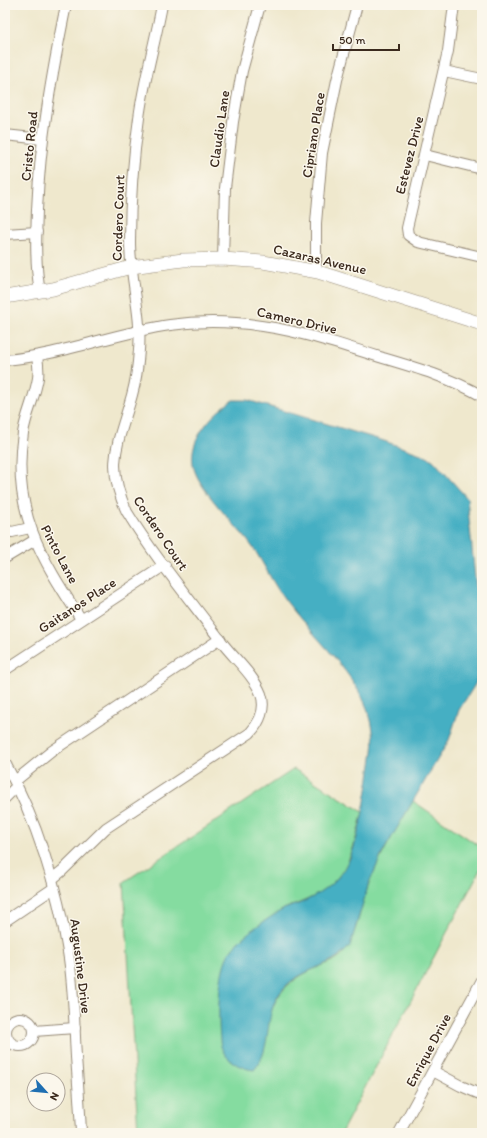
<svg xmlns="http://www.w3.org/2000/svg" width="487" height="1138" viewBox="0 0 487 1138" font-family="Itim,sans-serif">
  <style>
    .green { fill: #85dca0; stroke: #60835f }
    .water { fill: #45afc3; stroke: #406c70 }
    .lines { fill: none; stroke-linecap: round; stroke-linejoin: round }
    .minor-casing { stroke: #958976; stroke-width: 12 }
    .tertiary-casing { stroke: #958976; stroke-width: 14 }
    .minor { stroke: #fff; stroke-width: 10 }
    .tertiary { stroke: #fff; stroke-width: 13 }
    .labels { text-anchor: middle; stroke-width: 3; stroke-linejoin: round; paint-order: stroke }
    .street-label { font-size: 14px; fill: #3b2a1e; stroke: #fbf7ec }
  </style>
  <rect width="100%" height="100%" fill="#fbf7ec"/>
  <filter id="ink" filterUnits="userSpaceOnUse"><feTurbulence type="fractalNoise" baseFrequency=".025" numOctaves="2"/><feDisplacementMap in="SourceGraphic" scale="8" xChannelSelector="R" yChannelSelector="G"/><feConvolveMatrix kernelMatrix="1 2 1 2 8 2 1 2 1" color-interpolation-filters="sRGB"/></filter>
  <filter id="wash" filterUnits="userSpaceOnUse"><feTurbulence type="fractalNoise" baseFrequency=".012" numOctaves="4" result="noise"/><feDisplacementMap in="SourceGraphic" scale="16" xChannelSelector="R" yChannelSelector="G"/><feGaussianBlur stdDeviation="0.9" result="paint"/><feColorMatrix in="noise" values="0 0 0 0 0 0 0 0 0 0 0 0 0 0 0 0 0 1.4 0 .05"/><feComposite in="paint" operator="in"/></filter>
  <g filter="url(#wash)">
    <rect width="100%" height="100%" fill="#efe8cd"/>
    <!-- green -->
    <path class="green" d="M 294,769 L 363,812 C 356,835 353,859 338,877 C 324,894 305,901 286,908 C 278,912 271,918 263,923 C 252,931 241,938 233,948 C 220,965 220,1005 220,1026 L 263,1055 C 269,1009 272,987 318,967 C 326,964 340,959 344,952 C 358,932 360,907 369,884 C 380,855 397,828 413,801 L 482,848 L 482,866 L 341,1133 L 138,1133 L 124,882 Z"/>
    <!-- water -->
    <path class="water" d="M 233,400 L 247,400 L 381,440 L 421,454 L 433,460 L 467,498 L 481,638 L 478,655 L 478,670 L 476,683 L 459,710 L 449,740 L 383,852 L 369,883 L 350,946 C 331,969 297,968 280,993 C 263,1016 273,1049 254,1070 C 238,1068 221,1058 220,1040 C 218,1015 217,970 231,950 C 242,935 268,918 284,909 C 291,906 300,904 307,900 C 322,893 339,880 347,865 C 361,836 368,784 373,751 C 381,689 313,641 281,594 C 269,577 261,557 248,541 C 233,522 196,487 193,464 C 189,438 213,413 233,400 Z"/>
  </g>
  <g filter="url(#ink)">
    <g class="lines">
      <!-- minor casing -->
      <g class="minor-casing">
        <g id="minor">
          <polyline points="454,5 448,51 407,228 408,235 418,242 482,257"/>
          <polyline points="444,71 482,79"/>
          <polyline points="5,135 42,139"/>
          <polyline points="425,155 482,169"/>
          <polyline points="5,234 37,232"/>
          <polyline points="223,259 225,188 233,122 242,71 260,5"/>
          <polyline points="316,272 316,223 322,153 337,80 357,5"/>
          <path d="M 40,292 C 35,265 36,237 37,210 C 40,140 52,73 66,5"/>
          <path d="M 37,356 C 38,363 39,371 38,378 C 35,397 26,414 23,433 C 11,510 41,558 81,619"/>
          <path d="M 5,360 C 63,355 114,333 170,325 C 247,314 311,335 383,358 C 417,368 451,378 482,396"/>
          <polyline points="5,530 12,532 30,528"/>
          <polyline points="5,558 35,540"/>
          <polyline points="5,670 165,565"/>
          <path d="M 5,763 C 36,818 58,889 68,952 C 74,987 74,1022 76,1057 C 78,1083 80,1108 81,1133"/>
          <polyline points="15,781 52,751 220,639"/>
          <polyline points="5,798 17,786"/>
          <path d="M 52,879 L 62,871 L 106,828 L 250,733 C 260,722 266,708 261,694 C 254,676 236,660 224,645 C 192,602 155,558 127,512 C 104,464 119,442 132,395 C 136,381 138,365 139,350 C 142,314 130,279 130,242 C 130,201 133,159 139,118 C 144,80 155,43 162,5"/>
          <polyline points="5,921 54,888"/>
          <circle cx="20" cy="1032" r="14"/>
          <polyline points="34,1031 75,1028"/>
          <polyline points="433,1071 461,1086 482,1095"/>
          <polyline points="399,1133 482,980"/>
        </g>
      </g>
      <!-- tertiary casing -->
      <g class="tertiary-casing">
        <polyline id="tertiary" points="5,297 53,289 131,267 183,260 223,259 263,262 318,272 482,324"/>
      </g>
      <!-- minor -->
      <use href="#minor" class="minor"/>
      <!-- tertiary -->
      <use href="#tertiary" class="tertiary"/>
    </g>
  </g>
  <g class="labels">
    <!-- street labels -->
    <g class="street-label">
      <text transform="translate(219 129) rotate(-82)" y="5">Claudio Lane</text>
      <text transform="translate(313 135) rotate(-81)" y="5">Cipriano Place</text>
      <text transform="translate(29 146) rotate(-84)" y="5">Cristo Road</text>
      <text transform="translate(409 155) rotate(-76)" y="5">Estevez Drive</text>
      <text transform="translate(118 218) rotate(-88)" y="5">Cordero Court</text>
      <text transform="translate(320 259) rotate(13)" y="5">Cazaras Avenue</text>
      <text transform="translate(297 320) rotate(13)" y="5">Camero Drive</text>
      <text transform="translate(161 533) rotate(56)" y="5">Cordero Court</text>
      <text transform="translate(60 554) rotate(62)" y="5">Pinto Lane</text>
      <text transform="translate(77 605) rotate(-33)" y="5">Gaitanos Place</text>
      <text transform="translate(81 966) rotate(83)" y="5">Augustine Drive</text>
      <text transform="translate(428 1050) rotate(-62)" y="5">Enrique Drive</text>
    </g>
  </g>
  <!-- margin -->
  <rect width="487" height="1138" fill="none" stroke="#fbf7ec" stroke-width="20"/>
  <!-- north arrow -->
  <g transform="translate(46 1092) rotate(117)"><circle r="19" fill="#fbf7ec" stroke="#aea59a"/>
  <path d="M0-3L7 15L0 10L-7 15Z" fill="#1f6fb2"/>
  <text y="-6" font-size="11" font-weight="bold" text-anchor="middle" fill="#3b2a1e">N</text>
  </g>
  <!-- scale -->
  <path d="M333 44v6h66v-6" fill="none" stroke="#3b2a1e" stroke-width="2"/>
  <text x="339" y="44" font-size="12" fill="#3b2a1e" stroke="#fbf7ec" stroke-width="3" paint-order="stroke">50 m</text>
</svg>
